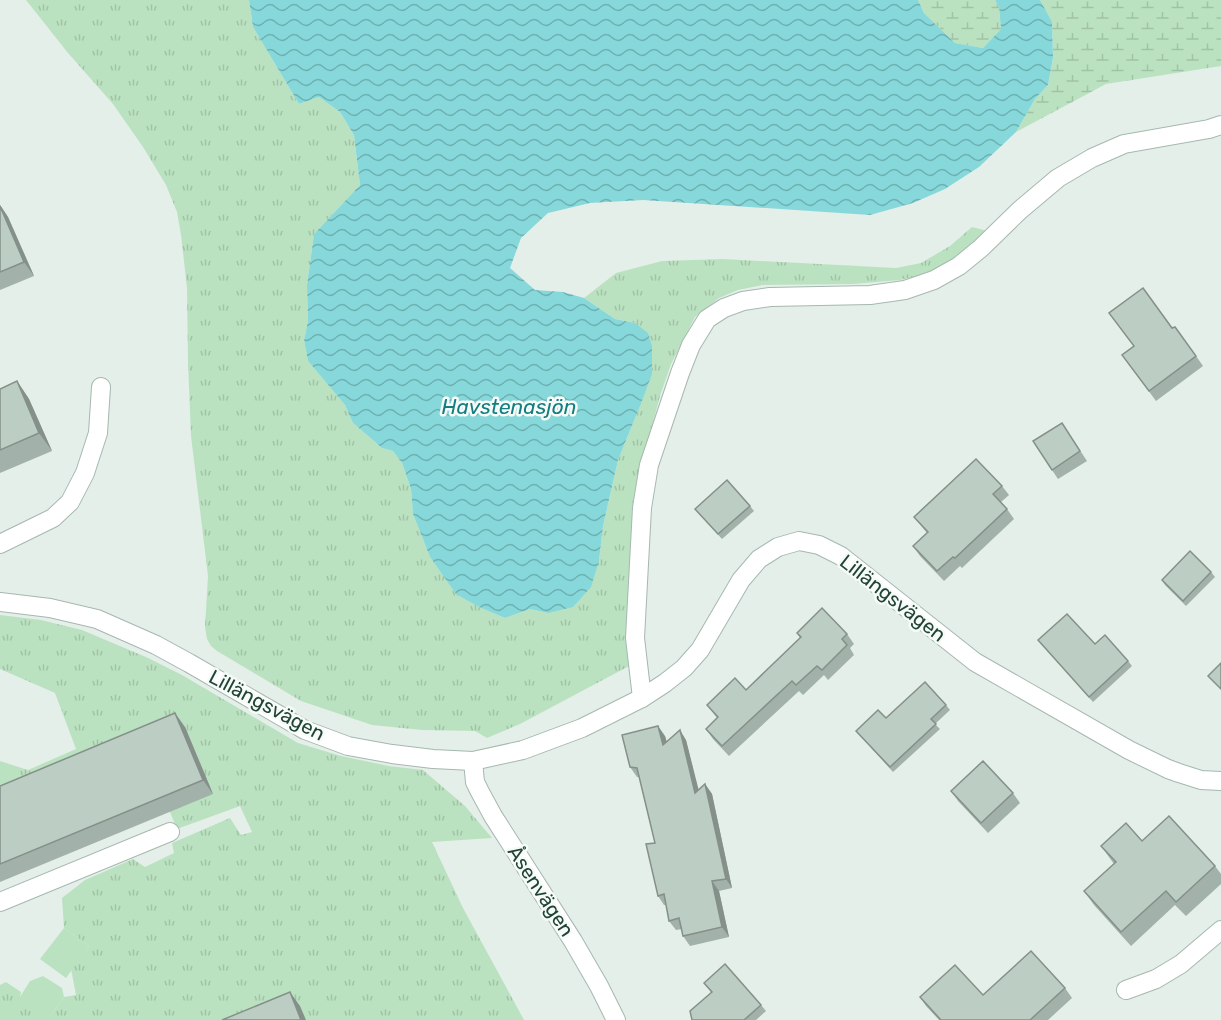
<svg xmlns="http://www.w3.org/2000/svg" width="1221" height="1020" viewBox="0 0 1221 1020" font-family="Rubik,sans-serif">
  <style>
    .grass { fill: url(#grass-tufts) }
    .wetland { fill: url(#wetland-marsh) }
    .park { fill: #bbe2c0 }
    .water { fill: url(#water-waves) }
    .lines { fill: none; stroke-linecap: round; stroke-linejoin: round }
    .minor-casing { stroke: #a6b8b0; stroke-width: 20 }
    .minor { stroke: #fff; stroke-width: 18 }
    .wall { fill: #a2b1a9 }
    .shaded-wall { fill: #849089 }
    .building { fill: #bccec4; stroke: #849089; stroke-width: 1.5 }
    .labels { text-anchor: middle; stroke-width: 5; stroke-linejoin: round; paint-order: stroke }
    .street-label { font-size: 20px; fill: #214436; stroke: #f6fbf8 }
    .water-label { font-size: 21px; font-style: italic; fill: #137d81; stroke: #f6fbf8 }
  </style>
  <defs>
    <pattern id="grass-tufts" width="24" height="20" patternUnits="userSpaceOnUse" patternTransform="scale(1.5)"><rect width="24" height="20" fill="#bbe2c0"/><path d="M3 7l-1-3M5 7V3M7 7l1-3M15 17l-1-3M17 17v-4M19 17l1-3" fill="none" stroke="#a0c3a6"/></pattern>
    <pattern id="wetland-marsh" width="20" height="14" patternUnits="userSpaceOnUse" patternTransform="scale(1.5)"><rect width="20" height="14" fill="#bbe2c0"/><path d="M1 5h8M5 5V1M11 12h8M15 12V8" fill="none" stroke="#a0c3a6"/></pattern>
    <pattern id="water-waves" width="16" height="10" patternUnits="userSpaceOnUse" patternTransform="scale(1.5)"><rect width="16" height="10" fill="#87d8da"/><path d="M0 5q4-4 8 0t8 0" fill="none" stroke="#6eb1b2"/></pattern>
  </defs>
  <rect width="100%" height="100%" fill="#e4efe9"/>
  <!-- grass -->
  <g class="grass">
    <polygon points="26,0 249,0 253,27 299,104 319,97 340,112 354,135 360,185 314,234 307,285 308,321 304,340 308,361 345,405 353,423 382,448 393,451 402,463 411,489 413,514 430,557 456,593 479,607 505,618 530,609 548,613 599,561 603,526 618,460 640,406 635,323 615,319 584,298 616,273 662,261 723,259 896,268 921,263 950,246 972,227 988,231 957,256 931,273 900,280 853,284 763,285 738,290 719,298 695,317 671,364 660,396 639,475 631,665 520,724 487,738 475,731 422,730 372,725 301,701 217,651 211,646 207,639 205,627 208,576 191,436 188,363 187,288 181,235 177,212 166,185 143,147 113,104 68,53"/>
    <polygon points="0,615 41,620 82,630 146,657 182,675 298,743 341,756 389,766 423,770 465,806 492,838 432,842 463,908 524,1020 0,1020 0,985 6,982 21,992 20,997 51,1015 64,997 76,995 71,969 89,946 64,928 62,898 85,880 133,859 145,867 174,853 172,843 230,818 241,835 252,832 240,806 177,829 170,812 0,804 0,761 28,770 76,749 55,693 0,669"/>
  </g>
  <!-- wetland -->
  <g class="wetland">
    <polygon points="918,0 995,0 999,7 1001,29 983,48 955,43 924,13"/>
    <polygon points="1040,0 1221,0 1221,66 1106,84 1016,132 1035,99 1048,85 1053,58 1052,23"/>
  </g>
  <!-- park -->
  <g class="park">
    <polygon points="64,928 89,946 66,978 40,959"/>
    <polygon points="43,976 62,988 64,997 51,1015 40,1015 21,1004 20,997 30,981"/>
  </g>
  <!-- water -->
  <polygon class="water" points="249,0 918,0 924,13 955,43 983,48 1001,29 999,7 995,0 1040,0 1052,22 1053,58 1048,85 1035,99 1016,132 979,167 945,189 913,203 870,215 643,200 590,203 548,213 521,238 510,268 535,290 563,292 584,298 615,319 635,323 648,333 652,346 652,374 640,406 618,460 603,526 599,561 591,587 573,607 548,613 530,609 505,618 479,607 456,594 430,557 413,514 411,489 402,463 393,451 382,448 353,423 345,405 308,361 304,340 308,321 307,285 314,234 360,185 354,135 340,112 319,97 299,104 253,27"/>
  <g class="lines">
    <!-- minor casing -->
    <g class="minor-casing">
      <g id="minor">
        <polyline points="0,544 53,518 70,502 85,473 98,433 101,387"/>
        <polyline points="0,602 50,608 97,619 156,645 189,663 305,730 348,746 392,754 433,759 473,761 523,750 582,728 642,698 665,683 684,668 700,650 741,580 759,559 778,547 799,541 819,545 841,556 975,662 1129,750 1168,769 1179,773 1201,780 1221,781"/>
        <polyline points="642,698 635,638 642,508 649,465 680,373 691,345 707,319 724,308 743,301 770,297 870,295 905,290 934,280 959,266 981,248 1020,210 1058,178 1092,158 1124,144 1209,129 1221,125"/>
        <polyline points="473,761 475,782 480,792 493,816 573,941 599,986 616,1020"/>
        <polyline points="0,902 170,832"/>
        <polyline points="1126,990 1156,979 1181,964 1221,930"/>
      </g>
    </g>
    <!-- minor -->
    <use href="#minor" class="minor"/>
  </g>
  <!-- wall -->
  <g class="wall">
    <polygon points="0,205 8,217 34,276 0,290"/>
    <polygon points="1172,328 1196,356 1203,366 1156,401 1122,355 1134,346"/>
    <polygon points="17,381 29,399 52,451 0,473 0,389"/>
    <polygon points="1062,423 1087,461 1058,479 1052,470"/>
    <polygon points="1002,486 1009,495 1001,502 1007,509 1014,519 962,568 960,566 944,581 920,556 913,546 927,533 914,517"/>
    <polygon points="750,506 754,511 722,539 695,509"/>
    <polygon points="1211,572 1215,577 1186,606 1165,585 1162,580"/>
    <polygon points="797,633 847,634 854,644 850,648 854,655 828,680 824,675 803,695 799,691 729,756 713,739 706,729 717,718 707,705 746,690 800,638"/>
    <polygon points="1038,640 1095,644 1128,661 1132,666 1093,702"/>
    <polygon points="946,705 950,710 935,724 940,729 893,772 856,731 886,718"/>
    <polygon points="185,727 213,794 0,882 0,786"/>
    <polygon points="665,736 667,742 686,740 698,790 705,784 712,794 732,888 719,891 729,937 690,946 683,936 682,929 676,930 669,921 666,905 664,905 658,896 655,843 639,777 637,777 630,767"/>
    <polygon points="951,791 1013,793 1020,803 988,833 958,801"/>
    <polygon points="1142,841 1215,866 1221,874 1221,884 1186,916 1175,905 1131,946 1094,905 1084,891 1114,864 1101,846"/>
    <polygon points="704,983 761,1005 766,1011 756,1020 692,1020 711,992"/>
    <polygon points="1065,988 1072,998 1048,1020 939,1020 926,1006 920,997 983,995"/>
  </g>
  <!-- shaded-wall -->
  <g class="shaded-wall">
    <polygon points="0,205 8,217 34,276 24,262"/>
    <polygon points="17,381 29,399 52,451 39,433"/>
    <polygon points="175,713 185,727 213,794 203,780"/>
    <polygon points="658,726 665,736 670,755 663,745"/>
    <polygon points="680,730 686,740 702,803 695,793"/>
    <polygon points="705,784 712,794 732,888 726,879"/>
    <polygon points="712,881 719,891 729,937 722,927"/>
    <polygon points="290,992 300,1006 306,1020 301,1020"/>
  </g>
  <!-- building -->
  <g class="building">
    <polygon points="0,206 24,262 0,272"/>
    <polygon points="1143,288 1172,328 1175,327 1196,356 1149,391 1122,355 1134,346 1109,313"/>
    <polygon points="17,381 39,433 0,450 0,389"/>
    <polygon points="1062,423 1080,451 1052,470 1033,441"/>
    <polygon points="976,459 1002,486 993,494 1007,509 955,558 953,557 937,571 913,546 928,532 914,517"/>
    <polygon points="727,480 750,506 718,534 695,509"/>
    <polygon points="1190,551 1211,572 1183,601 1162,580"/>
    <polygon points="822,608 847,634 842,639 847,645 822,670 817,666 796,685 792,681 722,746 706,729 718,717 707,705 735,678 746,690 801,637 797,633"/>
    <polygon points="1067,614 1095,644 1105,635 1128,661 1089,697 1038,640"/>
    <polygon points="1221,663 1221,689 1208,676"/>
    <polygon points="925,682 946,705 931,719 936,724 890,767 856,731 878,710 886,718"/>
    <polygon points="175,713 203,780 0,864 0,786"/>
    <polygon points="658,726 663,745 680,730 695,793 705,784 726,879 712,881 722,927 683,936 679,918 669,921 664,894 658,896 646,844 655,843 637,768 630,767 622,735"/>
    <polygon points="983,761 1013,793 981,823 951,791"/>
    <polygon points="1169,816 1215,866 1176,902 1166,891 1121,932 1084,891 1116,862 1101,846 1126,823 1142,841"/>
    <polygon points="1031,951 1065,988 1030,1020 941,1020 920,997 955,965 983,995"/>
    <polygon points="725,964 761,1005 744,1020 692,1020 690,1011 712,992 704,983"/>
    <polygon points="290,992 301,1020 222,1020"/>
  </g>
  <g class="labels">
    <!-- street labels -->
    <g class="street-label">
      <text transform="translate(893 598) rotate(38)" y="7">Lillängsvägen</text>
      <text transform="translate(267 705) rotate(28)" y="7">Lillängsvägen</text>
      <text transform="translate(541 891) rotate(57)" y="7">Åsenvägen</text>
    </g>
    <!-- water labels -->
    <g class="water-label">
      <text x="509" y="414">Havstenasjön</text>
    </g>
  </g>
</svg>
